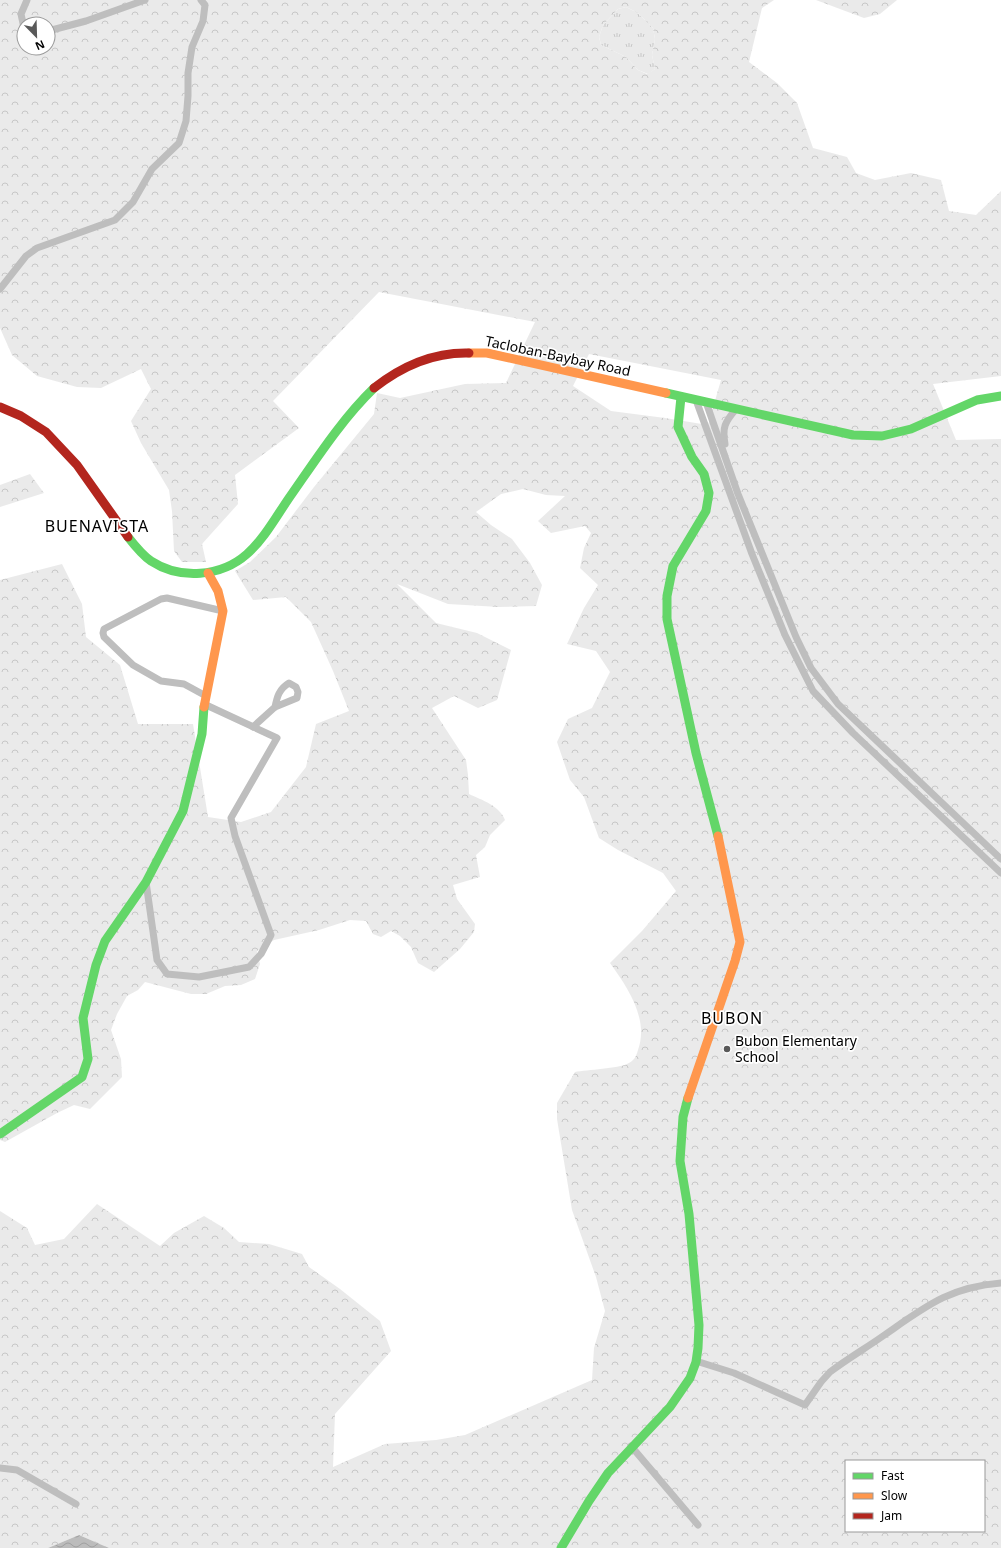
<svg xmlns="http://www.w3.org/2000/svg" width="1001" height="1548" viewBox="0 0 1001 1548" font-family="'Noto Sans',sans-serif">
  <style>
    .grass { fill: url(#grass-tufts) }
    .forest { fill: url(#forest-crowns); fill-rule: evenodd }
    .water { fill: url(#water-waves) }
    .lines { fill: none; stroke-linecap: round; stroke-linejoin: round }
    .street { stroke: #bebebe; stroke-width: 7 }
    .fast { stroke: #63d668; stroke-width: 9 }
    .slow { stroke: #ff974d; stroke-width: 9 }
    .jam { stroke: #b3261e; stroke-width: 9 }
    .poi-dot { fill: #595959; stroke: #fff; stroke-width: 1.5 }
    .labels { text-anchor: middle; stroke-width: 3.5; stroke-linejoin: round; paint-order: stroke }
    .street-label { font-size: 14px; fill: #000; stroke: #fff }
    .poi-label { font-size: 14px; fill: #000; stroke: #fff; text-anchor: start }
    .quarter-label { font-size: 16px; letter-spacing: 1px; fill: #000; stroke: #fff }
  </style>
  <defs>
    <pattern id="grass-tufts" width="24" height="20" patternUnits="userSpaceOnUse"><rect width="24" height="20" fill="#eaeaea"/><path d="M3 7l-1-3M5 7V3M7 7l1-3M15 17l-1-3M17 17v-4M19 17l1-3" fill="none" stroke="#c7c7c7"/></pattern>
    <pattern id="forest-crowns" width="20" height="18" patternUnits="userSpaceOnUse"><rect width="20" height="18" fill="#eaeaea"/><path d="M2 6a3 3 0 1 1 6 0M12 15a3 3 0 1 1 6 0" fill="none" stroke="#c7c7c7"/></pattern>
    <pattern id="water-waves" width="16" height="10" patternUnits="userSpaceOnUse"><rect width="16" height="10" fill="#bcbcbc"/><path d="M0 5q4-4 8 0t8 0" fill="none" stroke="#a0a0a0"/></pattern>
  </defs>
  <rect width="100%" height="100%" fill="#fff"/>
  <!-- grass -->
  <polygon class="grass" points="626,7 638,13 653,28 655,39 652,55 655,69 648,74 638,70 626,57 601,45 599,37 603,25 618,9"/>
  <!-- forest -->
  <g class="forest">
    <path d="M 0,0 L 774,0 L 762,8 L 749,62 L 777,83 L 797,103 L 813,148 L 847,157 L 856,173 L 875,180 L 911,173 L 941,180 L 949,211 L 976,215 L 1001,191 L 1001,376 L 933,384 L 956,440 L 1001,439 L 1001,1548 L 109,1548 L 79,1535 L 48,1548 L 0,1548 L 0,1211 L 27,1228 L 35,1245 L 64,1239 L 97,1204 L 160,1246 L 174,1233 L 204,1216 L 224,1228 L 239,1242 L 269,1244 L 302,1254 L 309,1267 L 340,1289 L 380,1321 L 391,1351 L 335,1414 L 333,1467 L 385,1444 L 436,1440 L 465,1435 L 592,1380 L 594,1348 L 605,1311 L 596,1277 L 572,1210 L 557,1119 L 557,1103 L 575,1072 C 587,1070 619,1068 627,1064 C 634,1061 636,1057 638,1050 C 649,1019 628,988 610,963 L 642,931 L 676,891 L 663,873 L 618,850 L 599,838 L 584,797 L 570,780 L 557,742 L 568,719 L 592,708 L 610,672 L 596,651 L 567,644 L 584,608 L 598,585 L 580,568 L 584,548 L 591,533 L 585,526 L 551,533 L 538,521 L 565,496 L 546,495 L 523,489 L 501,494 L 476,512 L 491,525 L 512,539 L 530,563 L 542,585 L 536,606 L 499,607 L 448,604 L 397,584 L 436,623 L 477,633 L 511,650 L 497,700 L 478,708 L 454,696 L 432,708 L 466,760 L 468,775 L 469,794 C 482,800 500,806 505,820 L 490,835 L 485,847 L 476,855 L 480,877 L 453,885 L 457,899 L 475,924 L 474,932 L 460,949 L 434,972 L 418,963 L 411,947 L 400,936 L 391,931 L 381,937 L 373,934 L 366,921 L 350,920 L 319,930 L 274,940 L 257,951 L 260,964 L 255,979 L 241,985 L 225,986 L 206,994 L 191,994 L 145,982 L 138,990 L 127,996 L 117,1014 L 111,1030 L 121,1059 L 122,1077 L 90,1109 L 74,1105 L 57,1113 L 5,1142 L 0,1140 L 0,580 L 62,564 L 82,604 L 86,637 L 120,665 L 138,724 L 193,724 L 208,817 L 241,822 L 271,812 L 306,767 L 316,724 L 349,711 L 333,671 L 311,622 L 286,597 L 253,600 L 235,571 L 250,562 L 276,537 L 314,487 L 374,414 L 377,393 L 400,398 L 465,384 L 506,383 L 535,322 L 379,292 L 273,401 L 299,428 L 235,475 L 238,504 L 202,544 L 206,562 L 182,562 L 174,551 L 172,511 L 169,490 L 141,443 L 131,421 L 151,389 L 141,369 L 101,388 L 77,387 L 37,376 L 12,355 L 0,328 ZM 626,7 L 638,13 L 653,28 L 655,39 L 652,55 L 655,69 L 647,74 L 638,70 L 626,57 L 601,45 L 599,37 L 603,25 L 618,9 ZM 24,24 L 48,24 L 48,48 L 24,48 ZM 589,354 L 721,380 L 708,425 L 665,418 L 611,411 L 573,386 ZM 846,1461 L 984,1461 L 984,1531 L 846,1531 Z"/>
    <polygon points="816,0 897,0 880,14 864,18"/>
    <polygon points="30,474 44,493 0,507 0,485"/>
  </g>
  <!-- water -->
  <polygon class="water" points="79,1535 109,1548 48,1548"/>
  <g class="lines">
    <!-- street -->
    <g class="street">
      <polyline points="24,28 21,14 27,0"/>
      <polyline points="48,31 86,21 145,0"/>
      <polyline points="0,289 26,256 37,248 115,220 133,202 152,169 179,143 186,121 188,96 188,73 192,47 203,21 205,5 201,0"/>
      <polyline points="696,400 752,554 785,635 813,691 853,733 1001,873"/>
      <polyline points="706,402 738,494 796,637 811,668 838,704 1001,859"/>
      <path d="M 725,444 C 722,427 725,422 736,409"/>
      <polyline points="206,696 184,684 161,681 133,665 104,637 103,633 104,629 161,599 167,598 223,611"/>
      <path d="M 253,727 L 275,707 L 297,698 L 298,692 L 296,687 L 289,683 C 279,689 277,697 275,707"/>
      <polyline points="146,882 157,960 167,974 199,977 249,967 261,954 271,935 235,836 231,818 277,738 204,704"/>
      <path d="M 696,1361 L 734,1373 L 805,1405 L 821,1382 L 830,1372 C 847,1359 866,1348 883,1336 C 925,1307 949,1287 1001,1283"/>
      <polyline points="631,1446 698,1525"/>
      <polyline points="0,1468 17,1470 76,1504"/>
    </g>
    <!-- fast -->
    <g class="fast">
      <polyline points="666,393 853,435 882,436 911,429 977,400 1001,396"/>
      <polyline points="681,397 678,427 692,457 704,474 709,493 706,511 673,566 667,596 667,619 696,753 718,836"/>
      <path d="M 128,537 C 135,546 142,555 151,561 C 180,580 221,577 247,554 C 264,539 276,517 289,498 C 315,461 341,420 374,388"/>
      <polyline points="0,1134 82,1077 88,1059 83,1018 96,965 105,941 146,882 183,811 202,734 204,707"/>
      <polyline points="561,1548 589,1501 608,1473 670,1407 690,1378 696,1362 698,1348 699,1325 689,1214 680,1161 683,1117 688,1098"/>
    </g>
    <!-- slow -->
    <g class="slow">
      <polyline points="469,353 487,353 666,393"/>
      <polyline points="204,707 223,611 218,591 208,573"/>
      <polyline points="688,1098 735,961 740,942 718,836"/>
    </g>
    <!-- jam -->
    <g class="jam">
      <path d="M 374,388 C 402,366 433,352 469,353"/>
      <polyline points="0,407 21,416 46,432 77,465 128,537"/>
    </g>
  </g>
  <!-- markers -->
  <circle class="poi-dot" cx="727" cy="1049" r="4"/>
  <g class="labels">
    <!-- street labels -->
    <g class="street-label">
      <text transform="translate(558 356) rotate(12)" y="5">Tacloban-Baybay Road</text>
    </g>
    <!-- poi labels -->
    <g class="poi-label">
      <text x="735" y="1046">Bubon Elementary<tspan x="735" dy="16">School</tspan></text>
    </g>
    <!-- quarter labels -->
    <g class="quarter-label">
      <text x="97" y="532">BUENAVISTA</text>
      <text x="732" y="1024">BUBON</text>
    </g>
  </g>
  <!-- legend -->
  <rect x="845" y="1460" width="140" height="72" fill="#ffffff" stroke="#999999"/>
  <rect x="853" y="1473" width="20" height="6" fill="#63d668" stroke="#999999"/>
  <text x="881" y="1480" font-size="12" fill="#000000">Fast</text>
  <rect x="853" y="1493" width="20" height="6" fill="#ff974d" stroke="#999999"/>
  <text x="881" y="1500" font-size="12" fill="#000000">Slow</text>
  <rect x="853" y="1513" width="20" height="6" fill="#b3261e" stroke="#999999"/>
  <text x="881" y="1520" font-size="12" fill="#000000">Jam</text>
  <!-- north arrow -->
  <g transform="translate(36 36) rotate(157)"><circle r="19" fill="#ffffff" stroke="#999999"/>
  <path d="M0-3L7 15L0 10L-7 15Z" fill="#595959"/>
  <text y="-6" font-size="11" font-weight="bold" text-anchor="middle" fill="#000000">N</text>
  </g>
</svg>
